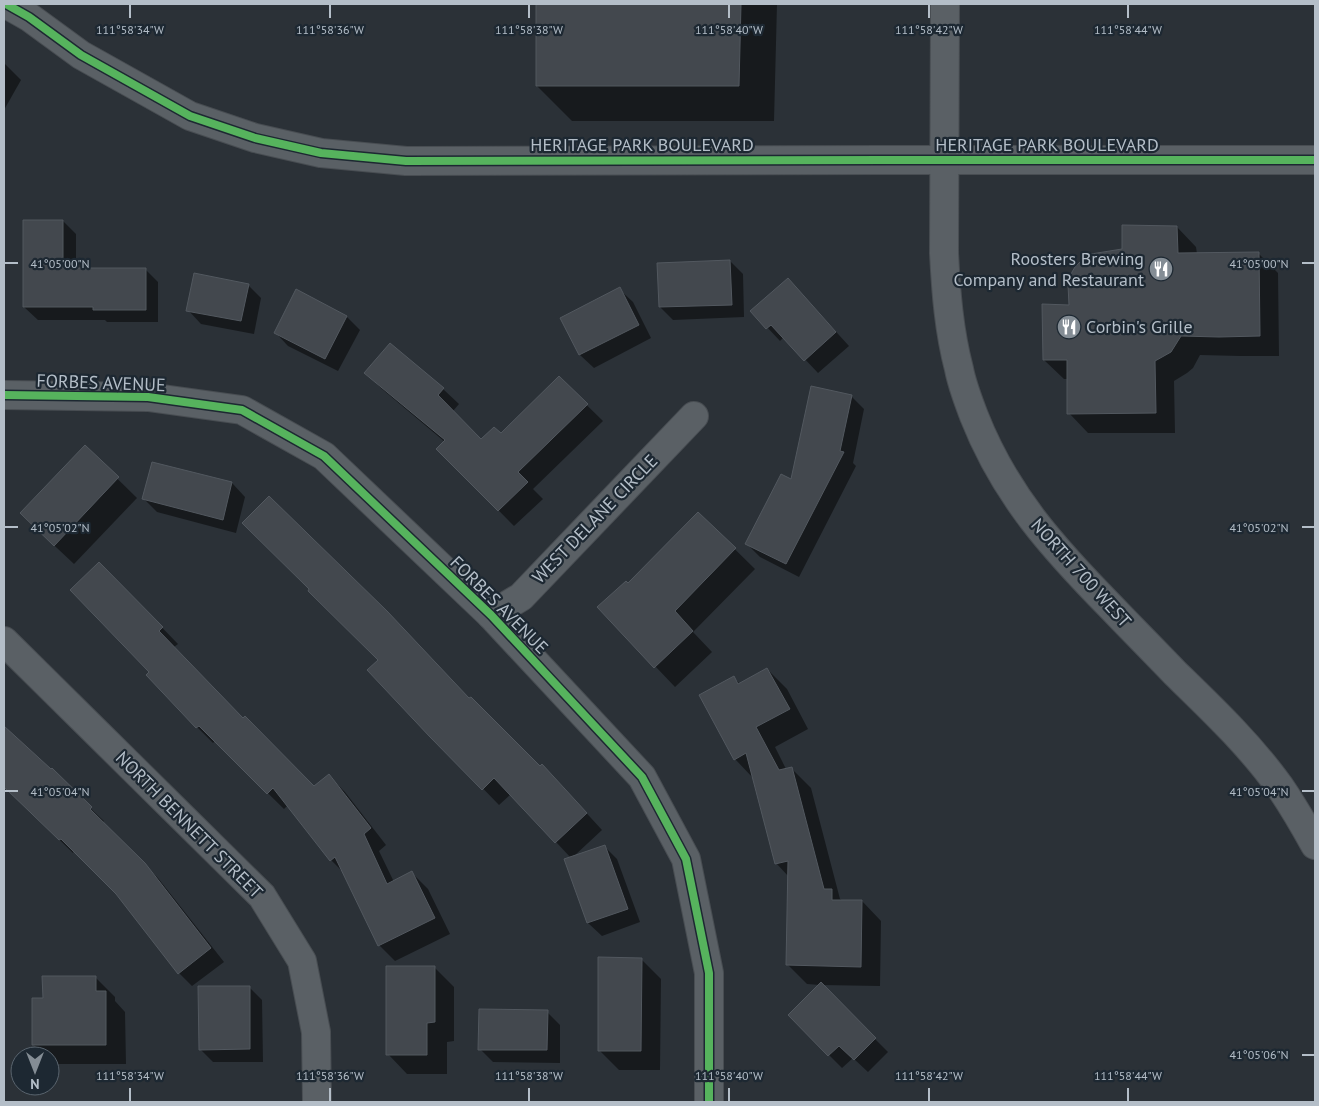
<svg xmlns="http://www.w3.org/2000/svg" width="1319" height="1106" viewBox="0 0 1319 1106" font-family="'PT Sans',sans-serif">
  <style>
    .shadow { fill: #0007 }
    .building { fill: #43484e; stroke: #52585f }
    .lines { fill: none; stroke-linecap: round; stroke-linejoin: round }
    .minor-casing { stroke: #484d52; stroke-width: 30 }
    .tertiary-casing { stroke: #484d52; stroke-width: 30 }
    .minor { stroke: #5a6065; stroke-width: 28 }
    .tertiary { stroke: #5a6065; stroke-width: 28 }
    .cycleway-casing { stroke: #1d2832; stroke-width: 11 }
    .cycleway { stroke: #56b35d; stroke-width: 8 }
    .ticks { fill: none; stroke: #b4bec8; stroke-width: 2 }
    .labels { text-anchor: middle; stroke-width: 4.5; stroke-linejoin: round; paint-order: stroke }
    .street-label { font-size: 18px; fill: #b4bec8; stroke: #1d2832 }
    .poi-label { font-size: 18px; fill: #b4bec8; stroke: #1d2832; text-anchor: end }
    .ticks-label { font-size: 12px; text-anchor: middle; fill: #b4bec8; stroke: #1d2832; stroke-width: 4.5; stroke-linejoin: round; paint-order: stroke }
  </style>
  <rect width="100%" height="100%" fill="#2b3137"/>
  <!-- shadow -->
  <g class="shadow">
    <polygon points="537,4 777,4 774,121 572,121 537,86"/>
    <polygon points="4,63 21,80 4,110"/>
    <polygon points="63,221 76,234 76,269 145,269 158,282 158,322 107,322 105,320 38,320 24,307"/>
    <polygon points="1177,227 1196,247 1197,254 1259,254 1278,273 1279,356 1240,356 1200,355 1193,368 1187,373 1174,381 1175,433 1088,433 1069,413 1068,379 1064,379 1044,360 1070,306 1124,250"/>
    <polygon points="730,261 743,274 744,317 673,320 660,307"/>
    <polygon points="788,279 849,346 818,373 784,337 780,341 752,311"/>
    <polygon points="248,285 261,298 254,334 201,324 188,310"/>
    <polygon points="619,289 633,302 651,338 594,368 580,355 562,318"/>
    <polygon points="347,317 360,330 338,371 288,346 275,332"/>
    <polygon points="366,373 443,389 459,404 453,411 481,441 501,435 559,378 603,421 533,489 543,499 514,526 438,449 445,442 382,389"/>
    <polygon points="851,396 864,409 853,463 856,466 799,577 760,557 747,544"/>
    <polygon points="85,447 137,498 74,564 41,533"/>
    <polygon points="232,483 245,497 236,533 157,512 144,499"/>
    <polygon points="698,513 755,569 693,632 712,652 675,687 599,607 629,585"/>
    <polygon points="115,579 178,644 174,647 243,720 314,787 329,776 345,792 386,845 379,851 394,882 412,873 428,889 450,934 395,961 379,945 344,873 331,860 288,805 284,809 215,741 213,743 197,727 151,672"/>
    <polygon points="767,669 787,689 808,729 775,747 786,769 791,768 811,788 840,899 843,901 862,901 881,921 880,986 821,985 888,1052 868,1072 853,1058 842,1068 789,1015 820,985 807,984 788,965 789,877 776,863 753,778 735,759 734,678 740,684"/>
    <polygon points="368,670 470,699 540,768 558,782 602,830 573,857 604,846 617,859 640,922 602,936 588,923 566,860 571,858 511,794 499,805"/>
    <polygon points="4,728 104,821 102,823 158,878 224,962 192,986 179,973 118,894 74,851 73,853 34,815 23,801 4,783"/>
    <polygon points="641,959 661,979 660,1070 619,1070 599,1050"/>
    <polygon points="434,967 454,987 454,1041 447,1042 447,1074 407,1074 388,1054"/>
    <polygon points="95,977 115,997 115,1001 125,1012 126,1064 53,1064 50,1061 50,1056 45,1056 34,1045 44,999"/>
    <polygon points="249,987 262,1000 263,1062 213,1062 200,1049"/>
    <polygon points="547,1012 560,1025 560,1063 493,1062 480,1049"/>
  </g>
  <!-- building -->
  <g class="building">
    <polygon points="536,4 741,4 739,86 536,86"/>
    <polygon points="23,220 63,220 63,268 146,268 146,310 93,310 93,307 23,307"/>
    <polygon points="1122,225 1177,226 1178,253 1259,252 1260,336 1219,337 1181,336 1171,352 1155,361 1156,413 1067,414 1067,360 1043,360 1042,304 1069,305 1068,285 1072,272 1075,267 1080,262 1091,254 1122,249"/>
    <polygon points="730,260 732,305 659,307 657,263"/>
    <polygon points="194,273 249,284 241,321 186,311"/>
    <polygon points="788,278 836,332 804,361 771,325 766,329 750,311"/>
    <polygon points="620,287 639,325 579,355 560,318"/>
    <polygon points="296,289 347,316 325,359 274,333"/>
    <polygon points="390,343 444,388 438,395 481,439 494,427 501,433 559,376 588,404 518,472 528,482 498,511 436,449 445,440 364,373"/>
    <polygon points="811,386 852,395 840,451 844,452 786,564 745,544 781,474 791,479"/>
    <polygon points="85,445 119,477 54,546 20,513"/>
    <polygon points="152,462 232,482 223,520 142,499"/>
    <polygon points="269,496 387,611 469,698 471,697 540,766 542,764 587,813 555,843 494,778 482,790 430,737 367,670 378,660 308,591 309,589 242,523"/>
    <polygon points="698,512 736,548 675,611 693,631 654,668 597,607 626,581 628,583"/>
    <polygon points="99,562 163,627 159,631 243,718 245,716 314,786 329,774 371,828 364,834 387,884 412,871 435,918 378,946 335,857 330,861 273,788 267,794 199,726 196,728 146,675 149,672 70,590"/>
    <polygon points="767,668 790,709 756,727 779,770 792,767 824,889 832,889 832,900 862,900 861,967 786,965 788,861 775,864 746,753 734,760 699,695 734,676 738,684"/>
    <polygon points="4,726 51,769 52,768 92,807 90,809 145,863 211,948 178,974 116,894 61,839 59,840 4,787"/>
    <polygon points="605,845 628,909 587,923 564,859"/>
    <polygon points="598,957 642,958 641,1051 598,1051"/>
    <polygon points="386,966 435,966 435,1022 427,1023 427,1055 386,1055"/>
    <polygon points="42,976 96,976 96,991 106,991 106,1045 32,1045 32,998 43,998"/>
    <polygon points="821,982 876,1038 854,1060 839,1046 828,1056 788,1015"/>
    <polygon points="198,986 250,986 250,1049 199,1050"/>
    <polygon points="479,1009 548,1010 547,1050 478,1050"/>
  </g>
  <g class="lines">
    <!-- minor casing -->
    <g class="minor-casing">
      <g id="minor">
        <polyline points="4,395 148,397 242,410 324,456 491,615 642,777 686,859 709,973 709,1102"/>
        <polyline points="491,615 521,597 694,416"/>
        <polyline points="4,641 262,896 302,961 316,1032 317,1102"/>
      </g>
    </g>
    <!-- tertiary casing -->
    <g class="tertiary-casing">
      <g id="tertiary">
        <polyline points="6,4 29,17 81,55 190,116 255,138 321,153 406,161 886,160 1315,160"/>
        <path d="M 945,4 L 944,253 C 946,292 949,331 959,369 C 962,385 968,400 974,416 C 1005,495 1053,548 1112,608 C 1133,630 1154,651 1175,673 C 1212,709 1250,745 1280,787 C 1293,806 1304,825 1315,845"/>
      </g>
    </g>
    <!-- minor -->
    <use href="#minor" class="minor"/>
    <!-- tertiary -->
    <use href="#tertiary" class="tertiary"/>
    <!-- cycleway casing -->
    <g class="cycleway-casing">
      <g id="cycleway">
        <polyline points="6,4 29,17 81,55 190,116 255,138 321,153 406,161 886,160 1315,160"/>
        <polyline points="4,395 148,397 242,410 324,456 491,615 642,777 686,859 709,973 709,1102"/>
      </g>
    </g>
    <!-- cycleway -->
    <use href="#cycleway" class="cycleway"/>
  </g>
  <!-- ticks -->
  <path class="ticks" d="M 130,5 L 130,18M 330,5 L 330,18M 529,5 L 529,18M 729,5 L 729,18M 929,5 L 929,18M 1128,5 L 1128,18M 5,263 L 18,263M 1302,263 L 1314,263M 5,527 L 18,527M 1302,527 L 1314,527M 5,791 L 18,791M 1302,791 L 1314,791M 1302,1055 L 1314,1055M 130,1088 L 130,1101M 330,1088 L 330,1101M 529,1088 L 529,1101M 729,1088 L 729,1101M 929,1088 L 929,1101M 1128,1088 L 1128,1101"/>
  <!-- icons -->
  <defs>
    <g id="restaurant-disc" transform="scale(1.25)"><circle r="9.5" fill="#848d95" stroke="#1d2832"/><path d="M-5-6h1v4h1v-4h1v4h1v-4h1v5L-1.5 .5V6h-2V.5L-5-1ZM5-6V6H3V1.5H1.5Q1.5-4 5-6Z" fill="#fff"/></g>
  </defs>
  <g fill-rule="evenodd">
    <use href="#restaurant-disc" x="1161" y="269"/>
    <use href="#restaurant-disc" x="1069" y="327"/>
  </g>
  <g class="labels">
    <!-- street labels -->
    <g class="street-label">
      <text x="642" y="151">HERITAGE PARK BOULEVARD</text>
      <text x="1047" y="151">HERITAGE PARK BOULEVARD</text>
      <text transform="translate(101 383) rotate(2)" y="6">FORBES AVENUE</text>
      <text transform="translate(595 519) rotate(-46)" y="6">WEST DELANE CIRCLE</text>
      <text transform="translate(1081 573) rotate(48)" y="6">NORTH 700 WEST</text>
      <text transform="translate(499 605) rotate(45)" y="6">FORBES AVENUE</text>
      <text transform="translate(189 825) rotate(45)" y="6">NORTH BENNETT STREET</text>
    </g>
    <!-- poi labels -->
    <g class="poi-label">
      <text x="1144" y="265">Roosters Brewing<tspan x="1144" dy="21">Company and Restaurant</tspan></text>
      <text x="1086" y="333" text-anchor="start">Corbin's Grille</text>
    </g>
  </g>
  <g class="ticks-label">
    <text x="130" y="34">111°58'34"W</text>
    <text x="330" y="34">111°58'36"W</text>
    <text x="529" y="34">111°58'38"W</text>
    <text x="729" y="34">111°58'40"W</text>
    <text x="929" y="34">111°58'42"W</text>
    <text x="1128" y="34">111°58'44"W</text>
    <text x="1259" y="268">41°05'00"N</text>
    <text x="60" y="268">41°05'00"N</text>
    <text x="1259" y="532">41°05'02"N</text>
    <text x="60" y="532">41°05'02"N</text>
    <text x="1259" y="796">41°05'04"N</text>
    <text x="60" y="796">41°05'04"N</text>
    <text x="1259" y="1059">41°05'06"N</text>
    <text x="130" y="1080">111°58'34"W</text>
    <text x="330" y="1080">111°58'36"W</text>
    <text x="529" y="1080">111°58'38"W</text>
    <text x="729" y="1080">111°58'40"W</text>
    <text x="929" y="1080">111°58'42"W</text>
    <text x="1128" y="1080">111°58'44"W</text>
  </g>
  <!-- border -->
  <rect width="1319" height="1106" fill="none" stroke="#b4bec8" stroke-width="10"/>
  <!-- north arrow -->
  <g transform="translate(35 1071) rotate(180)"><circle r="24" fill="#1d2832" stroke="#59646e"/>
  <path d="M0-4L9 19L0 12L-9 19Z" fill="#848d95"/>
  <text y="-8" font-size="14" font-weight="bold" text-anchor="middle" fill="#b4bec8">N</text>
  </g>
</svg>
